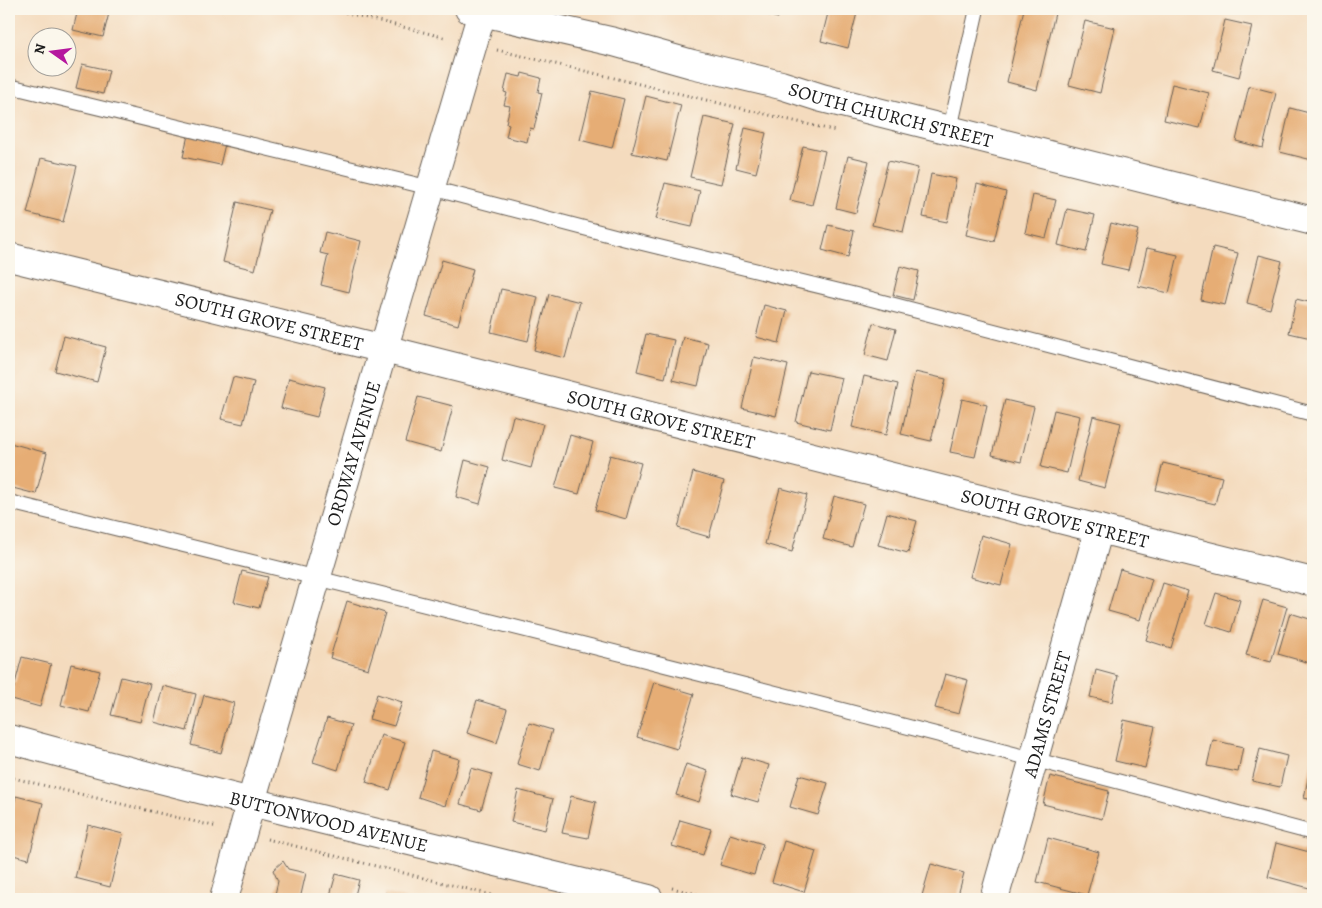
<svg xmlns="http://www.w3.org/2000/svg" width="1322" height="908" viewBox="0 0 1322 908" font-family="Alegreya,serif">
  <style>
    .building { fill: #e6ad75 }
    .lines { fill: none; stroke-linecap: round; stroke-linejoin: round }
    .lane-casing { stroke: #685f55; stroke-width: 16 }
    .street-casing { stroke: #685f55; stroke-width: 30 }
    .secondary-casing { stroke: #685f55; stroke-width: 30 }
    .path { stroke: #685f55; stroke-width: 3; stroke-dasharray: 1 4; stroke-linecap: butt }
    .lane { stroke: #fff; stroke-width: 14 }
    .street { stroke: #fff; stroke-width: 28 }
    .secondary { stroke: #fff; stroke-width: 28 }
    .labels { text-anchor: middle; stroke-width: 4; stroke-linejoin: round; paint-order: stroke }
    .street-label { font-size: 19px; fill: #1c1c1c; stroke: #fbf7ec }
  </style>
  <rect width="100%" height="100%" fill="#fbf7ec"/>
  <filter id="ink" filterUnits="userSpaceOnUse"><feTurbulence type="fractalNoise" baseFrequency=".02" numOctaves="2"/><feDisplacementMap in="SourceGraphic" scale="10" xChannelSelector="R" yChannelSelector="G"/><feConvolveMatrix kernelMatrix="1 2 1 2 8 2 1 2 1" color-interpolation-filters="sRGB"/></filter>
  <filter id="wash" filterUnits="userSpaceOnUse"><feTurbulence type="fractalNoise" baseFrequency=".0096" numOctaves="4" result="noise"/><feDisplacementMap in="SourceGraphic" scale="20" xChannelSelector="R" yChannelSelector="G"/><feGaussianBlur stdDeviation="1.12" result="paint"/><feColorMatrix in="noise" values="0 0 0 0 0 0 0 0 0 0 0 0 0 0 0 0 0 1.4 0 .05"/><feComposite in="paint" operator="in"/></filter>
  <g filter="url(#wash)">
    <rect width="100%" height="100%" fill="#f4dbbe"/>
    <g id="blocks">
      <!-- building -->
      <g class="building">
        <polygon points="78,9 110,9 103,37 73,30"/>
        <polygon points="752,9 780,9 778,18 752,11"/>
        <polygon points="829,9 858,9 848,48 821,41"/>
        <polygon points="1024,9 1056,9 1037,90 1007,82"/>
        <polygon points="1225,20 1252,26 1239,77 1213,70"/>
        <polygon points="1085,21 1115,28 1100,93 1069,85"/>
        <polygon points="82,64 109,70 103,94 76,88"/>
        <polygon points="522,73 541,78 538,92 542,93 534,129 530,128 527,142 506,137 509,124 506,123 510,106 504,105 507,93 504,92 508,74 521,77"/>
        <polygon points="1172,84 1209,93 1200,128 1164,120"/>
        <polygon points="1249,86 1276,93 1263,148 1236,141"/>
        <polygon points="592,91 624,99 612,148 580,140"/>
        <polygon points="646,96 681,105 667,161 632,153"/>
        <polygon points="1290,108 1313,114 1313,153 1312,160 1280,152"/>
        <polygon points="704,117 735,124 721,184 690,177"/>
        <polygon points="745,128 766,133 756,173 736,168"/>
        <polygon points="188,135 225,144 220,165 183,157"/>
        <polygon points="803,146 825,151 812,205 790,200"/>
        <polygon points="848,156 869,161 856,213 836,208"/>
        <polygon points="41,158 77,166 63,222 27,213"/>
        <polygon points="888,161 918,168 903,232 872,225"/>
        <polygon points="931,174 956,179 947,222 923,217"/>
        <polygon points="665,183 700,191 692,227 656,219"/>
        <polygon points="977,184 1006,192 994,241 966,235"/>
        <polygon points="1033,195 1056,200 1046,238 1025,233"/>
        <polygon points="237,202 270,210 255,270 223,262"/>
        <polygon points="1067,209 1095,215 1086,252 1058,245"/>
        <polygon points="1111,223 1138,230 1128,270 1101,264"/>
        <polygon points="828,225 854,231 848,257 822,250"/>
        <polygon points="325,232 361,241 349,292 321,285 328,255 320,253"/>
        <polygon points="1213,247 1238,253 1225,305 1201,300"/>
        <polygon points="1147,248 1178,255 1169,293 1138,286"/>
        <polygon points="1259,255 1282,261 1270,309 1247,303"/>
        <polygon points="442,260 473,269 458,325 426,316"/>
        <polygon points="900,266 919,271 913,300 893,295"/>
        <polygon points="501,289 538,297 528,341 491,332"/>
        <polygon points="549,294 580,302 565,358 534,350"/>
        <polygon points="1296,299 1313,303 1313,327 1311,338 1289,333"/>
        <polygon points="764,305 787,311 779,343 756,337"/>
        <polygon points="873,323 896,329 888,361 865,355"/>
        <polygon points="646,334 674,340 665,378 637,371"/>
        <polygon points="64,336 106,347 97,382 55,371"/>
        <polygon points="683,337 708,343 698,386 673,380"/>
        <polygon points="754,357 788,365 776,416 742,408"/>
        <polygon points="808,371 842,378 830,430 796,422"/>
        <polygon points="915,372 946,379 931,441 901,434"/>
        <polygon points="864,376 898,384 886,435 852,427"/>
        <polygon points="233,377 254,382 243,424 221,419"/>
        <polygon points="289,378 325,387 317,417 281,408"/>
        <polygon points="418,397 453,406 441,452 405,442"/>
        <polygon points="962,399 987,405 975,457 950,452"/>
        <polygon points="1005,400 1034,407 1021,462 992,455"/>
        <polygon points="1054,410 1080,416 1067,473 1041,467"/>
        <polygon points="513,416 543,424 531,468 502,460"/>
        <polygon points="1093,416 1121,423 1105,488 1078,481"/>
        <polygon points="570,435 593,442 579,494 555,488"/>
        <polygon points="10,443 47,453 36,494 9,487 9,449"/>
        <polygon points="610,455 641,463 626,519 595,510"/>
        <polygon points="465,460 490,467 480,504 456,497"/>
        <polygon points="1163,463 1222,477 1215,504 1156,490"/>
        <polygon points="693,472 724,481 709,537 678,528"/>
        <polygon points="780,488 807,495 792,552 765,544"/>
        <polygon points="834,496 864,504 852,547 823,539"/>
        <polygon points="887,513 917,521 908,553 878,545"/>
        <polygon points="981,535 1012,544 1001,585 970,577"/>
        <polygon points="1120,569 1152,579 1140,620 1108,611"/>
        <polygon points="242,571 268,577 259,608 234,602"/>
        <polygon points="1163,583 1188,591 1171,648 1146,640"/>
        <polygon points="1216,593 1240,600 1231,632 1206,624"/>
        <polygon points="1263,600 1287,607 1271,662 1246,655"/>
        <polygon points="347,601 385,613 368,669 330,658"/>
        <polygon points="1290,613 1313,620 1313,664 1278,654"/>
        <polygon points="22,657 51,664 40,707 11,699"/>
        <polygon points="71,664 100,671 89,712 61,705"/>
        <polygon points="1096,670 1118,676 1112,702 1090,697"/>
        <polygon points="945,674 968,680 959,714 935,708"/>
        <polygon points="121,677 150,684 140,722 111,715"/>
        <polygon points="654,682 694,694 677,749 637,737"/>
        <polygon points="163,686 196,694 187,731 154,722"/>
        <polygon points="377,694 402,702 394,726 369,719"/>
        <polygon points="204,695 234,703 221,753 191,745"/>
        <polygon points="477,700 507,709 497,743 467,733"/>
        <polygon points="327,718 351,725 338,770 313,762"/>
        <polygon points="1124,720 1155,727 1145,768 1115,761"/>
        <polygon points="529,723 552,730 540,771 517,764"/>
        <polygon points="381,735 405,742 390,790 366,782"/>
        <polygon points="1213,740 1243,747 1238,772 1207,766"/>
        <polygon points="1260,749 1287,756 1280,787 1252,781"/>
        <polygon points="431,751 459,759 445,806 418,797"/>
        <polygon points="742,757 769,765 758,802 731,794"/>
        <polygon points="1312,759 1313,759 1313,800 1304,798"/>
        <polygon points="686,764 708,771 699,802 676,795"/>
        <polygon points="471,768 492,774 481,810 460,804"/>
        <polygon points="799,775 828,783 818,815 790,807"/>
        <polygon points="1050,776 1109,791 1102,819 1043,804"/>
        <polygon points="518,790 553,799 545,830 511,822"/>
        <polygon points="16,796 43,803 29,859 9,854 9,825"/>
        <polygon points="571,796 596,802 588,838 562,833"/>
        <polygon points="680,820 711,829 703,855 672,846"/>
        <polygon points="88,825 123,834 110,887 75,878"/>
        <polygon points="730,834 763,844 754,875 720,865"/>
        <polygon points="1048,838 1099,852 1087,895 1037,882"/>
        <polygon points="784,841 816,851 804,892 772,882"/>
        <polygon points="1276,843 1313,853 1313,889 1268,877"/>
        <polygon points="283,861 288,869 306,873 300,899 274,899 278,881 273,870"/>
        <polygon points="931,864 964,873 957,899 921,899"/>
        <polygon points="336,874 359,880 354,899 329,899"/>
        <polygon points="385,893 408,899 384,899"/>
      </g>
    </g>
  </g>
  <g filter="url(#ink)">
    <use href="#blocks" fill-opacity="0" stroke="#685f55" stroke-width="1"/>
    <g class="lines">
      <!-- lane casing -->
      <g class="lane-casing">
        <g id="lane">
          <polyline points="9,86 431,188 626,239 856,295 1313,414"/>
          <polyline points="950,129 977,9"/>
          <path d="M 9,502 C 444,609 880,717 1313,833"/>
        </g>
      </g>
      <!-- street casing -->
      <g class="street-casing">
        <g id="street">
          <path id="s1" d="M 9,257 L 384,349 L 1099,529 L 1313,582"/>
          <path id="s2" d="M 9,739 C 221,797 436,847 649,899"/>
          <path id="s3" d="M 224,899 L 255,788 L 483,9"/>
          <path id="s4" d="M 994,899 L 1099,529"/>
        </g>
      </g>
      <!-- secondary casing -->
      <g class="secondary-casing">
        <g id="secondary">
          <path id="s5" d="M 469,9 L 614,42 L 692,64 L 781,85 L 822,98 L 1313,221"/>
        </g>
      </g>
      <!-- path -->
      <g class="path">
        <polyline points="331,9 447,38"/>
        <polyline points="497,50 836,131"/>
        <polyline points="9,777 217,827"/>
        <polyline points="267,839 508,899"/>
        <polyline points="672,888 717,899"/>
      </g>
      <!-- lane -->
      <use href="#lane" class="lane"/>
      <!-- street -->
      <use href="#street" class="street"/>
      <!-- secondary -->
      <use href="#secondary" class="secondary"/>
    </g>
  </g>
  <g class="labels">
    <!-- street labels -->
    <g class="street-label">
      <text dy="7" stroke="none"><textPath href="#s5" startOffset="435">SOUTH CHURCH STREET</textPath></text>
      <text dy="7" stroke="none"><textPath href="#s1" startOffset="268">SOUTH GROVE STREET</textPath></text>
      <text dy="7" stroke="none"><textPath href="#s1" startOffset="672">SOUTH GROVE STREET</textPath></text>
      <text dy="7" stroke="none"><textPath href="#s3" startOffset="464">ORDWAY AVENUE</textPath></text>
      <text dy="7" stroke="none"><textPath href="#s1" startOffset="1078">SOUTH GROVE STREET</textPath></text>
      <text dy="7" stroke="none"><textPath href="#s4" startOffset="192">ADAMS STREET</textPath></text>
      <text dy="7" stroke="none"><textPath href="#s2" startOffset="330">BUTTONWOOD AVENUE</textPath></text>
    </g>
  </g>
  <!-- margin -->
  <rect width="1322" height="908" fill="none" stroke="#fbf7ec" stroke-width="30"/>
  <!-- north arrow -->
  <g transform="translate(52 52) rotate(284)"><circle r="24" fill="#fbf7ec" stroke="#a29f99"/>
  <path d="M0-4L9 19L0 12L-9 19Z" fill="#b5179e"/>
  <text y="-8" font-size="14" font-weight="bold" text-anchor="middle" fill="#1c1c1c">N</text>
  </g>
</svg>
